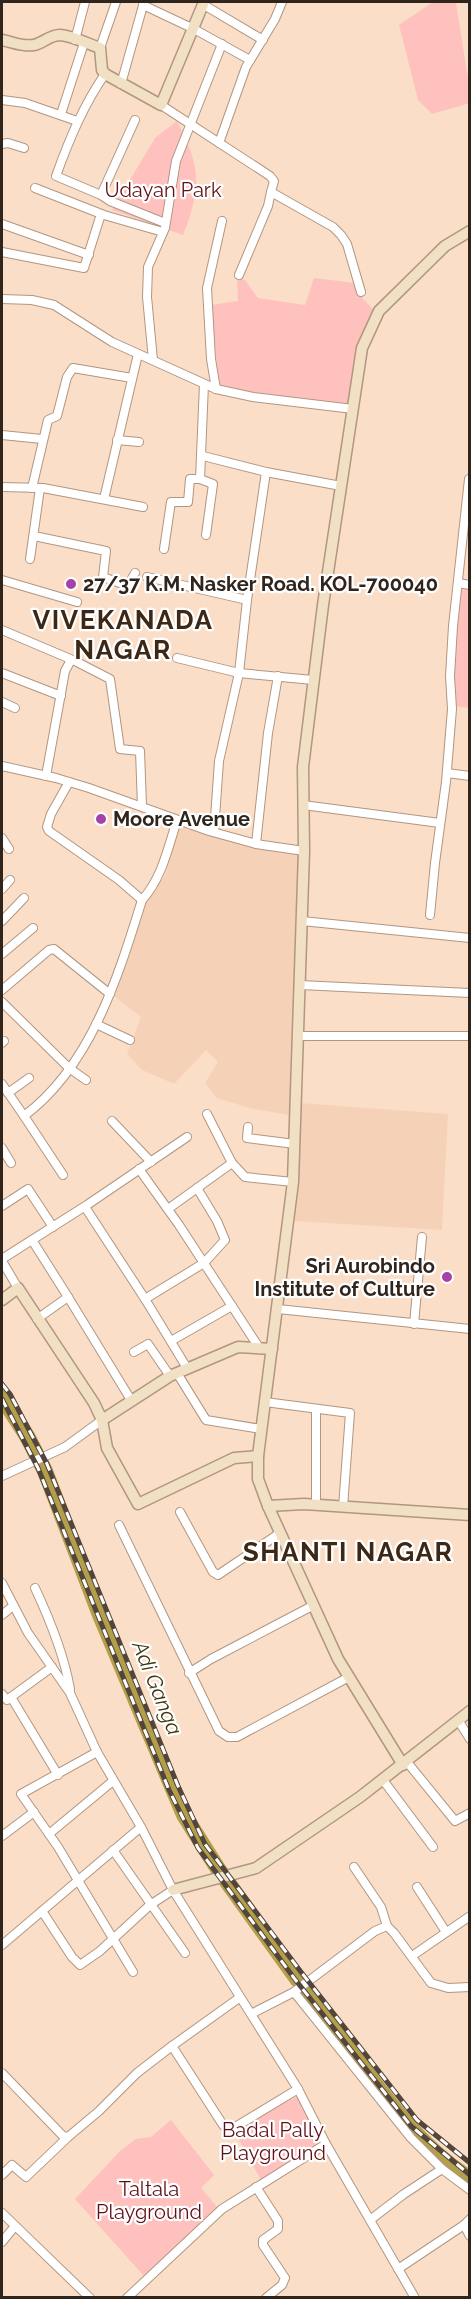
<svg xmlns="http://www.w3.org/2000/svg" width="471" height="2299" viewBox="0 0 471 2299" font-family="Raleway,sans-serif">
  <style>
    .built { fill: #f5d2b7 }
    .green { fill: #ffc1be }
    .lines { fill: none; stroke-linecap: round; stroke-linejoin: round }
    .river { stroke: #b39f49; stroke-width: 16 }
    .street-casing { stroke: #b19681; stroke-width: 10 }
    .secondary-casing { stroke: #b19681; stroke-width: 13 }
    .street { stroke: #fff; stroke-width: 8 }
    .secondary { stroke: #f1e0c3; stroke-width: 10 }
    .rail-casing { stroke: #53453b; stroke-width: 5 }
    .rail { stroke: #fff; stroke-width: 3; stroke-dasharray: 9; stroke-linecap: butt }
    .poi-dot { fill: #a542a9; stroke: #fff; stroke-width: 2 }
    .labels { text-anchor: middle; stroke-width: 4.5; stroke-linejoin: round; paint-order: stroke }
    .park-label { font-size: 20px; fill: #5f1017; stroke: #fff }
    .poi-label { font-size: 20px; font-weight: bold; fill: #30251d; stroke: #fff; text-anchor: start }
    .water-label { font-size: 21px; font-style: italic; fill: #3e3610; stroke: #fff }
    .district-label { font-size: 26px; font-weight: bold; letter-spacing: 1.5px; fill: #3d2816; stroke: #fff }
  </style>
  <rect width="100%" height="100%" fill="#fbdec8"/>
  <!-- built -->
  <g class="built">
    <polygon points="178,823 302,852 294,1116 249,1108 217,1098 205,1083 218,1062 206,1050 174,1084 142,1070 127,1054 141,1017 114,996 145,901 165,876"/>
    <polygon points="300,1103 448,1114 442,1230 295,1221"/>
  </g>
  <!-- green -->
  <g class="green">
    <polygon points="433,2 456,3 469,85 470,103 432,114 418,100 399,25"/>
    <path d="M 177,121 C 201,168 202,186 183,235 L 112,210 L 155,138 Z"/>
    <path d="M 237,278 L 245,280 L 258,298 L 305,305 L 314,278 L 355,283 L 363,299 L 374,310 C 355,340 356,376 352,410 L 256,396 L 219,386 L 211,305 L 238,301 Z"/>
    <polygon points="461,587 469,588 469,708 455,706 451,683"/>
    <polygon points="298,2096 322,2143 261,2180 235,2133 285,2102"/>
    <polygon points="171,2120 214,2175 201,2188 218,2208 144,2276 75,2199 121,2150 136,2139 151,2137"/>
  </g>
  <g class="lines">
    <!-- river -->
    <g class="river">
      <polyline points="2,1397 27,1436 45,1471 100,1615 184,1815 218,1869 298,1980"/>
      <path d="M 308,1992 C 359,2056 399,2134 470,2179"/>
    </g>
    <!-- street casing -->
    <g class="street-casing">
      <g id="street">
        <polyline points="143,5 194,29 250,60"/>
        <polyline points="204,5 263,40"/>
        <polyline points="75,40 85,2"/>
        <polyline points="100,48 116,2"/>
        <path d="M 105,74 C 83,106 69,140 56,176 L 101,195 L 135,120"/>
        <polyline points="121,84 144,2"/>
        <polyline points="2,100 25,103 77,121"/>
        <polyline points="161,105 270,176 274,181 271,192 333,227 341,235 347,244 361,292"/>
        <polyline points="61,114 84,43"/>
        <polyline points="219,143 246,67 275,19 282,2"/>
        <polyline points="2,144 8,143 24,148"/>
        <polyline points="35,188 104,215 163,232"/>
        <polyline points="101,195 110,201 165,223"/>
        <polyline points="2,224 89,255"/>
        <polyline points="2,252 84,268 101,214"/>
        <polyline points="239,275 268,206 271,192"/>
        <polyline points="2,299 32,300 54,305 112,342 216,389 253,397 353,409"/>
        <polyline points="153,360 147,297 148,267 165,228 176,161 222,44"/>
        <polyline points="216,389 211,359 207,288 222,221"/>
        <polyline points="2,435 42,439"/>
        <polyline points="117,440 139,442"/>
        <polyline points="203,456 266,472 341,486"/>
        <polyline points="200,479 204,384"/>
        <polyline points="2,487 43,488 143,507"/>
        <polyline points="32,488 48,420 57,416 67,377 73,368 132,378"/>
        <polyline points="104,499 138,354"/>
        <polyline points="34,536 106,551 103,577 128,586 135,573"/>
        <polyline points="164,549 171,502 188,502 190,479 200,479 213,484 206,535"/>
        <polyline points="30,559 40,488"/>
        <polyline points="147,577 247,600 266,472"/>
        <polyline points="2,580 77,602"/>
        <polyline points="458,583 470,585"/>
        <polyline points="2,630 75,661 110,679 120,749 140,751 142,806"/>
        <polyline points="177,658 239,673 313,680"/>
        <polyline points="2,673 61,696"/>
        <polyline points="2,702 15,708"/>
        <polyline points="2,766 56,778 89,788 209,831 256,844 304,851"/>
        <polyline points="447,773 470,776"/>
        <polyline points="46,776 65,671 71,660"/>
        <polyline points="69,782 51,814 47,827 49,831 119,880 142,900"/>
        <polyline points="303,805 440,823"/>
        <polyline points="214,832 219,761 239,673 247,600"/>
        <polyline points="2,838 9,849"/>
        <polyline points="256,844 268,733 278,676"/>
        <polyline points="2,889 10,880"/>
        <polyline points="430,915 435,863 446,782 452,709 450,676 453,626 469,479"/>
        <polyline points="2,921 24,898"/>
        <polyline points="302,921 470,938"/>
        <polyline points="2,954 33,928"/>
        <polyline points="300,985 470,993"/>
        <polyline points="2,990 49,950 54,949 110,994"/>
        <polyline points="2,1002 69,1068 86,1080"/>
        <polyline points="96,1024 130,1040"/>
        <polyline points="299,1036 470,1036"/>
        <polyline points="2,1043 4,1041"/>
        <polyline points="2,1084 24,1116"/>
        <polyline points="8,1093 29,1078"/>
        <polyline points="207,1114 232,1163 245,1177 293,1182"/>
        <polyline points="112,1121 151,1162"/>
        <polyline points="248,1127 247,1138 295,1144"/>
        <polyline points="2,1148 11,1163"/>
        <polyline points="139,1169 179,1225 260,1349"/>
        <path d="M 63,1175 L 24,1116 C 91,1066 118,977 142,900 C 162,878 168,848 177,820"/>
        <polyline points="2,1206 28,1189 53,1227"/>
        <polyline points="85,1207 145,1299 204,1263 225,1240 217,1221 197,1188"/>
        <polyline points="168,1209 232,1163"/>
        <polyline points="32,1240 68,1297"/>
        <polyline points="2,1259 87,1205 187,1137"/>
        <polyline points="2,1261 18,1288"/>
        <polyline points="145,1299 187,1368"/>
        <polyline points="278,1309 470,1329"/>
        <polyline points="37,1319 68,1297 131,1400"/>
        <polyline points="414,1324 422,1237"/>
        <polyline points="171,1341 232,1306"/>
        <polyline points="134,1352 148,1344 170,1376"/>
        <polyline points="177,1373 206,1420 261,1429"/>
        <polyline points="265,1402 350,1413 343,1507"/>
        <polyline points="2,1476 65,1447 102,1420"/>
        <polyline points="316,1504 316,1409"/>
        <polyline points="180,1512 213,1572 218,1575 280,1533"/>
        <polyline points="119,1525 219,1731 228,1737 237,1737 349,1677"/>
        <polyline points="2,1583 28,1633 70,1693 97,1752 141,1827 173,1890 298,2089 326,2144 415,2298"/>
        <path d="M 35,1588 C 50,1620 64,1654 70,1689"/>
        <polyline points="2,1615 13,1606"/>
        <polyline points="189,1673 211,1659 314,1605"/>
        <polyline points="2,1694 7,1700 52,1667"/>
        <polyline points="11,1697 58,1775"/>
        <polyline points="458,1720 470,1739"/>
        <polyline points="97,1752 21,1794 58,1847 133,1972"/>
        <polyline points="407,1762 455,1821 470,1813"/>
        <polyline points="383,1780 433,1847"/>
        <polyline points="49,1834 113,1781"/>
        <polyline points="2,1836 34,1812"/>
        <polyline points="113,1850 185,1953"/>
        <polyline points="354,1867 381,1907 387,1926"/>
        <polyline points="417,1887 446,1932"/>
        <polyline points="42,1911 72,1957 80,1965 100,1951 150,1905 173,1890"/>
        <polyline points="2,1945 141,1827"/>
        <polyline points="412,1956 470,1916"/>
        <polyline points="294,1992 411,2138 442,2169 470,2190"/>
        <polyline points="239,1998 172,2046 223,2125 228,2130 232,2129 298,2089"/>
        <polyline points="251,2014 294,1992 375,1931 387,1926 394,1933 431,1983 448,1988 470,1987"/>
        <polyline points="2,2073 63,2136 68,2137 99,2111 137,2073 172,2046"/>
        <polyline points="2,2175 12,2165 26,2177 68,2137"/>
        <polyline points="256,2187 278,2221 278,2229 263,2240 263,2245 285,2278 282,2285 266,2298"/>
        <polyline points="2,2213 90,2298"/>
        <polyline points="370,2220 404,2194 442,2169"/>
        <polyline points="464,2225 470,2236"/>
        <polyline points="2,2242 15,2226"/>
        <polyline points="398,2269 464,2225 470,2219"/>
        <polyline points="127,2298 222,2209 326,2144"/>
      </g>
    </g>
    <!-- secondary casing -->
    <g class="secondary-casing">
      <g id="secondary">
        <path d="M 2,40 C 13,42 22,47 34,45 C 43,43 50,35 60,35 C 73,36 88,44 100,48 L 102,70 L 105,74 L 161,105 L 204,2"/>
        <polyline points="2,1300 18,1288 94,1403 102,1420 107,1448 138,1504 234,1458 258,1456"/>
        <polyline points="102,1420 170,1376 238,1347 272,1349"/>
        <polyline points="268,1506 304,1504 470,1515"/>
        <polyline points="403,1765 338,1659 268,1506 258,1479 258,1456 293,1182 304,851 303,767 323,605 362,348 379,311 445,246 470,231"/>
        <polyline points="173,1890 256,1868 360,1797 470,1711"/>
      </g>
    </g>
    <!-- street -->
    <use href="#street" class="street"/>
    <!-- secondary -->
    <use href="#secondary" class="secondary"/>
    <!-- rail casing -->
    <g class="rail-casing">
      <g id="rail">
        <polyline points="2,1384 10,1394 47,1464 178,1786 205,1844 301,1972 417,2120 470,2163"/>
        <polyline points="2,1399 38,1468 169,1790 198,1848 294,1978 411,2126 470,2175"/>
      </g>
    </g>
    <!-- rail -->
    <use href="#rail" class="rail"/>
  </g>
  <!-- markers -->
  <g class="poi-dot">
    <circle cx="71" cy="584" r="6"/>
    <circle cx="101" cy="819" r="6"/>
    <circle cx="447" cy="1277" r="6"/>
  </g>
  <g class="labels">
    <!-- park labels -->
    <g class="park-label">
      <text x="163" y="197">Udayan Park</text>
      <text x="273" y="2137">Badal Pally<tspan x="273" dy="23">Playground</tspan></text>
      <text x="149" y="2196">Taltala<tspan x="149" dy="23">Playground</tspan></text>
    </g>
    <!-- poi labels -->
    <g class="poi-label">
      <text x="83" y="591">27/37 K.M. Nasker Road. KOL-700040</text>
      <text x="113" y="826">Moore Avenue</text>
      <text x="435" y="1273" text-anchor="end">Sri Aurobindo<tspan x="435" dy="23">Institute of Culture</tspan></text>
    </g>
    <!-- water labels -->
    <g class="water-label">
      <text transform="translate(157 1688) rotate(68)" y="7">Adi Ganga</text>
    </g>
    <!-- district labels -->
    <g class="district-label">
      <text x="123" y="629">VIVEKANADA<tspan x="123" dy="30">NAGAR</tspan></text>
      <text x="348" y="1561">SHANTI NAGAR</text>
    </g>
  </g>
  <!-- border -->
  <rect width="471" height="2299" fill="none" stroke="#30251d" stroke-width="6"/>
</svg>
